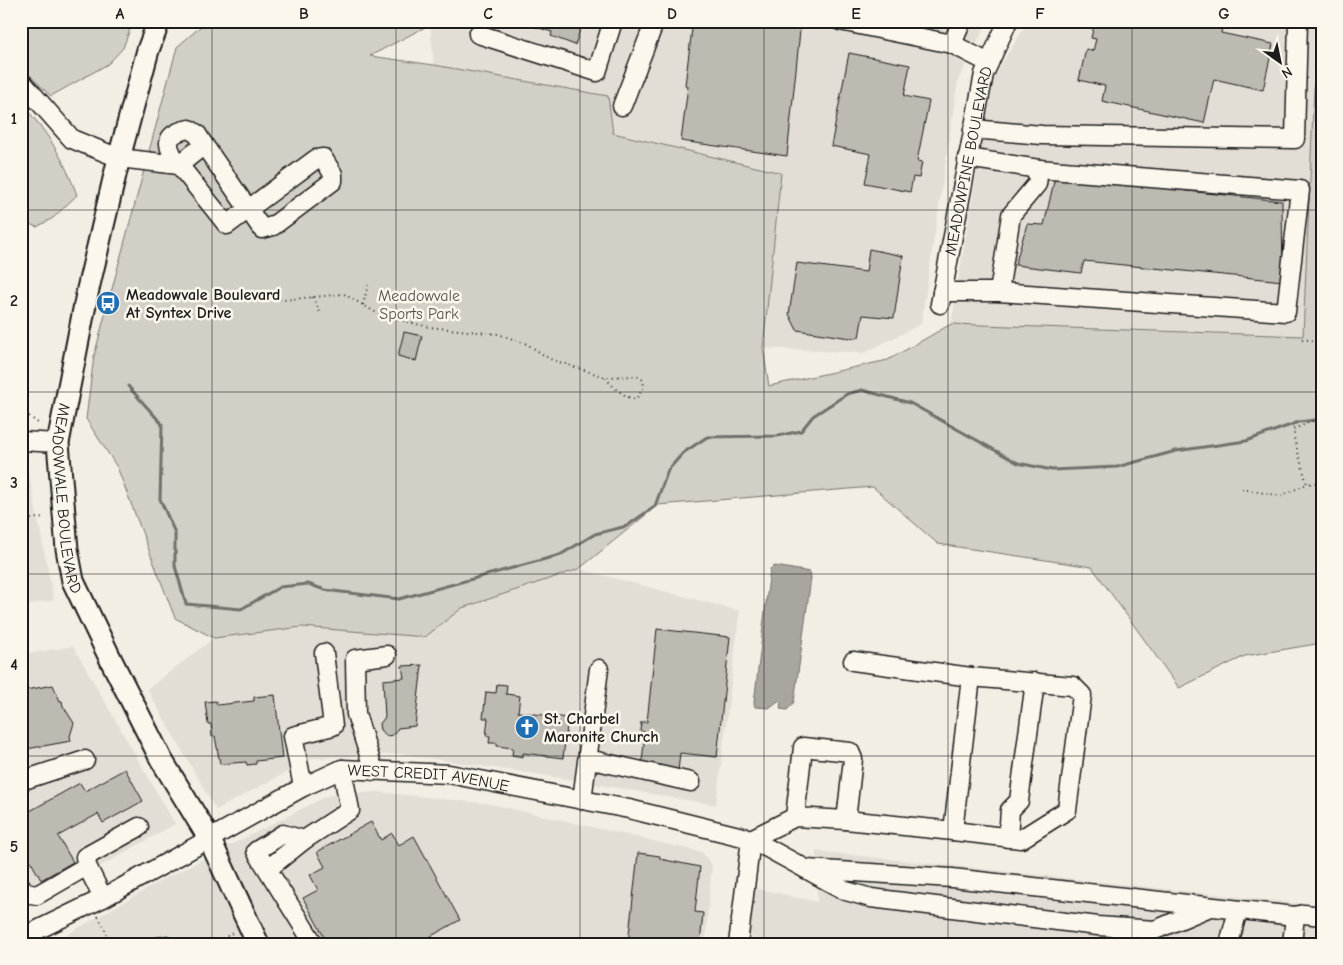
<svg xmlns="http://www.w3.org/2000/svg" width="1343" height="965" viewBox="0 0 1343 965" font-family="'Comic Neue',sans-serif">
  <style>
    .built { fill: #e2ded5 }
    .green { fill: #d2cfc6; stroke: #777671 }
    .water { fill: #a9a6a0; stroke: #716f6b }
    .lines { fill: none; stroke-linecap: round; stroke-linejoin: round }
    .stream { stroke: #716f6b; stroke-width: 3 }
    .building { fill: #bdbab1; stroke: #1c1c1c }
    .minor-casing { stroke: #1c1c1c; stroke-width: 21 }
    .major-casing { stroke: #1c1c1c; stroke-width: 25 }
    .path { stroke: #1c1c1c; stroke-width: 2; stroke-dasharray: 1 4; stroke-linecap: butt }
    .minor { stroke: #fbf7ec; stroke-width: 18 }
    .major { stroke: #fbf7ec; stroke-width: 21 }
    .grid { fill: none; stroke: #1c1c1c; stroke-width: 1; stroke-opacity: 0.55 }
    .labels { text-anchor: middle; stroke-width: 5; stroke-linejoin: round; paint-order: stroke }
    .street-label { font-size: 16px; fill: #1c1c1c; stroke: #fbf7ec }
    .poi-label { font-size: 16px; font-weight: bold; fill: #1c1c1c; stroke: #fbf7ec; text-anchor: start }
    .park-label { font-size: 16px; fill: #53524f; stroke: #fbf7ec }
    .neatline { fill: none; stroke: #1c1c1c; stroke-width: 2 }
    .grid-label { font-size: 16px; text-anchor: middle; font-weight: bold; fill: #1c1c1c }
  </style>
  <rect width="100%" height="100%" fill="#f2eee4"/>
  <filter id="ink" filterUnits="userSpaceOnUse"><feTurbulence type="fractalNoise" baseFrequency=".02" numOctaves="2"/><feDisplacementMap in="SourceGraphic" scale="10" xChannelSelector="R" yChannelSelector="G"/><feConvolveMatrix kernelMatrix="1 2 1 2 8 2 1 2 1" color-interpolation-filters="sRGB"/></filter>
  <g filter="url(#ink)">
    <!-- built -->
    <g class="built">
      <polygon points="431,21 988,21 958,80 921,324 864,353 763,348 781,173 613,133 608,96 434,65 430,25"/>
      <polygon points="1028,21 1317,21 1303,336 951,324 993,78"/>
      <polygon points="25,455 54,600 21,606 21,456"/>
      <polygon points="579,569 740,611 716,805 548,776 401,754 313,758 216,810 147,689 214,638 302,627 425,637 462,608"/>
      <polygon points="73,646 175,824 21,911 21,655"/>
      <polygon points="378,792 491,804 702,852 712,865 705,944 43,944 66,935 168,877 329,795"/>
      <polygon points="816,851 1322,906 1322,944 748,944 755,888 817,902"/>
    </g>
    <!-- green -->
    <g class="green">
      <polygon points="21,21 133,21 123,48 108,64 51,96 21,67"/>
      <polygon points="207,21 431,21 429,25 370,56 434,65 608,96 613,133 781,173 763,348 769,386 888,360 951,324 1303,336 1317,21 1322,21 1322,643 1245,656 1179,688 1092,567 938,544 873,487 658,505 579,569 462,608 425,637 302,627 214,638 175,618 117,467 86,419 94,356 177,47"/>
      <path d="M 21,103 C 48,133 63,157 77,195 L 53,218 L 37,227 L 21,221 Z"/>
    </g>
    <!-- water -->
    <polygon class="water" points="775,566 810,572 811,578 794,702 787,710 780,709 781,702 778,701 769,708 755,707 754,703 770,569"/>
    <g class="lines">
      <!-- stream -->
      <polyline class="stream" points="128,386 162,424 160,499 175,533 175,566 186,604 241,609 280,587 308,584 325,590 399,599 560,555 595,534 627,526 655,506 668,470 683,453 707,437 777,436 801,431 813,416 847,394 862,390 910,403 1018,463 1052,470 1117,467 1176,451 1246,441 1299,422 1322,419"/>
    </g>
    <!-- building -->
    <g class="building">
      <polygon points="523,21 583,21 575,45 551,36 552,32 523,23"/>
      <polygon points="693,21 801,21 787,156 681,141 688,86 685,85"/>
      <polygon points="1095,21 1223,21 1221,33 1273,44 1263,90 1214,79 1204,123 1102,101 1105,86 1079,80 1086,49 1093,51 1096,39 1091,38"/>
      <polygon points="849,53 910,65 904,96 929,101 917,161 922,162 919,178 913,177 910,192 865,183 871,154 831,146"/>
      <polygon points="1055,177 1282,201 1283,281 1084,261 1081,273 1015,265 1027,224 1044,225"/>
      <polygon points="869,249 903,256 894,318 863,315 859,337 850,338 797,330 789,314 797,263 866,272"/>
      <polygon points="404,332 422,336 416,361 398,356"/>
      <polygon points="657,629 730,637 717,757 680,753 678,771 651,769 652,764 642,763 645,732 640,731 641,722 647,722"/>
      <polygon points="422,665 415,726 398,728 393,735 387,736 380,730 379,725 385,717 383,680 404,678 402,666"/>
      <polygon points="497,684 507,685 506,694 520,696 518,712 568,718 563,758 523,753 523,757 512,755 513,748 497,746 497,743 489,743 490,736 486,736 488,718 483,718 486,692 496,693"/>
      <polygon points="53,685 60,701 62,701 63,706 74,723 70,736 71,741 21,750 21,691"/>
      <polygon points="275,695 282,758 256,761 256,764 247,765 246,762 220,764 215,736 212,737 211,724 208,724 205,702 216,701 217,705 254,701 254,697"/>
      <polygon points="125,769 143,801 103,823 98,814 58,836 73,862 41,880 21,844 21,816 80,783 85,791"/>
      <polygon points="371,822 381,840 392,833 399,845 414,836 460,920 417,944 367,944 364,937 352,944 328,944 303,898 318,890 310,875 325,867 317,852"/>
      <polygon points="638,853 660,856 660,859 700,867 695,912 703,913 700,944 628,944"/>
      <polygon points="168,935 175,944 118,944"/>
    </g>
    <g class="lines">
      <!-- minor casing -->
      <g class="minor-casing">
        <g id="minor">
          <polyline points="840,21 952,44 989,63"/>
          <polyline points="478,34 597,72 613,21"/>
          <polyline points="952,44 962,21"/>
          <path d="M 21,81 L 72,139 L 119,158 L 179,165 L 227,225 L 316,159 L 323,158 L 333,174 L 333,181 L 273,226 L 262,229 L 204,145 L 179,165 C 166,147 162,134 189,129 L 197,134 L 204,145"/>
          <polyline points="622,106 655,21"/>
          <polyline points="973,129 1042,135 1295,139 1298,21"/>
          <polyline points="967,158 1039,169 1037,184 1011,215 999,292"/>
          <polyline points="942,292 999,292 1286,312 1300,190 1039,169"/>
          <path id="s1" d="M 940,304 L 984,74 L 1008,21"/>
          <polyline points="21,441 58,443"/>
          <polyline points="588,759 691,782"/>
          <polyline points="374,771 356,714 355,659 387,655"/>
          <polyline points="21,781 85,760"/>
          <polyline points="303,787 293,736 333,726 324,653"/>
          <polyline points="582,800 599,669"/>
          <polyline points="846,820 953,831 971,677 853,661"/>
          <polyline points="953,831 1021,839 1067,810 1082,695 1073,686 971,677"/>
          <polyline points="1008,838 1010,810 1019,801 1035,682"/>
          <polyline points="751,839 795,817 803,747 850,752 853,759 846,820 795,817"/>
          <polyline points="269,868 304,840"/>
          <polyline points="806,869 952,878 1295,916"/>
          <polyline points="21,886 25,893 37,895 87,866"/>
          <polyline points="103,898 87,866 85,857 139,827"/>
          <path id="s2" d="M 21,938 L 103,898 L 303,787 L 342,769 L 449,774 L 629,809 L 751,839 L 846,891 L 871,898 L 1098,926 L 1155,930 L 1210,907"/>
          <polyline points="314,944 256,851 283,834 304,840 350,810 342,769"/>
          <polyline points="738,944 751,839"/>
          <polyline points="1229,944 1238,910"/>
          <polyline points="1292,944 1295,916 1304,914 1322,916"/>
        </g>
      </g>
      <!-- major casing -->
      <g class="major-casing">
        <g id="major">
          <path id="s3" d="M 159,21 L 148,50 L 119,158 L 88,289 L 58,443 L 67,549 L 73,581 L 111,660 L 161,759 L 209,838 L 258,944"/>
        </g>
      </g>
      <!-- path -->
      <g class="path">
        <path d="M 260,295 L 284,300 L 344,294 L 380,315 L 429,327 L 498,334 L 527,344 L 550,359 L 605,377 L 637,376 L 643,380 L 644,387 L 636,399 C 624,398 612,386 605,377"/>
        <polyline points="313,297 320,313"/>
        <polyline points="363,305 368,285"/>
        <polyline points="1302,339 1322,342"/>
        <polyline points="21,410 38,423"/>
        <polyline points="1322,417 1294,429 1294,438 1307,484 1322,482"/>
        <polyline points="1242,489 1281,496 1307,484"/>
        <polyline points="21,521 43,517"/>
        <polyline points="98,916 111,942"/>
        <polyline points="214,944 234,932"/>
      </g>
      <!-- minor -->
      <use href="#minor" class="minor"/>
      <!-- major -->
      <use href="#major" class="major"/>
    </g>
  </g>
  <!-- grid -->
  <path class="grid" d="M 212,21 L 212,944M 396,21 L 396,944M 580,21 L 580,944M 764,21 L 764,944M 948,21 L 948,944M 1132,21 L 1132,944M 21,210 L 1322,210M 21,392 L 1322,392M 21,574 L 1322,574M 21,756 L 1322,756"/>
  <!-- icons -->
  <defs>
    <g id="bus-disc" transform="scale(1.25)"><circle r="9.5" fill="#1f6fb2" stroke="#fbf7ec"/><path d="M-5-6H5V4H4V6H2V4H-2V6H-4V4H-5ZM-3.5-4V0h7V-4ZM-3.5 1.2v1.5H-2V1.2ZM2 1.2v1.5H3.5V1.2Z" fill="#fff"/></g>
    <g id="church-disc" transform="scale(1.25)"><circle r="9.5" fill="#1f6fb2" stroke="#fbf7ec"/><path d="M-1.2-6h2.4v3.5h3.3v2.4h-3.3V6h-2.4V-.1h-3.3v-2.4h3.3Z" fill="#fff"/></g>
  </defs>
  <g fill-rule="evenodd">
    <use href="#bus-disc" x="108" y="303"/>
    <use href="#church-disc" x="527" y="727"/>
  </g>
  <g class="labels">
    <!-- street labels -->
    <g class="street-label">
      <text dy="6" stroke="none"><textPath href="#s1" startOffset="146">MEADOWPINE BOULEVARD</textPath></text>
      <text dy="6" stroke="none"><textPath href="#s3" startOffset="490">MEADOWVALE BOULEVARD</textPath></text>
      <text dy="6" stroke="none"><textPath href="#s2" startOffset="450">WEST CREDIT AVENUE</textPath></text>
    </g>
    <!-- poi labels -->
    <g class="poi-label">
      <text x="126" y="300">Meadowvale Boulevard<tspan x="126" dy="18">At Syntex Drive</tspan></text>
      <text x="544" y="724">St. Charbel<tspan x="544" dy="18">Maronite Church</tspan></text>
    </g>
    <!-- park labels -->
    <g class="park-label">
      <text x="419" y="301">Meadowvale<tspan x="419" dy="18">Sports Park</tspan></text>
    </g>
  </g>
  <!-- margin -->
  <rect width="1343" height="965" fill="none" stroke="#fbf7ec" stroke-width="55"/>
  <!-- north arrow -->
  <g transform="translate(1280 62) rotate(147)" stroke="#fbf7ec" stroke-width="4" paint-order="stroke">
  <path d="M0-4L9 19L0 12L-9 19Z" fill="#1c1c1c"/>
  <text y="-8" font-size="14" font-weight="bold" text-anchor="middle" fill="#1c1c1c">N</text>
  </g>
  <rect x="28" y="28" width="1288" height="910" class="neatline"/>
  <g class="grid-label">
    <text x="120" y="19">A</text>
    <text x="304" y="19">B</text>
    <text x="488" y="19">C</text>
    <text x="672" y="19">D</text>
    <text x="856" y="19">E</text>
    <text x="1040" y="19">F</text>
    <text x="1224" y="19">G</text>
    <text x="14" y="124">1</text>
    <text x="14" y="306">2</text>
    <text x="14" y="488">3</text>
    <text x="14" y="670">4</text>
    <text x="14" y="852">5</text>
  </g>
</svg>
